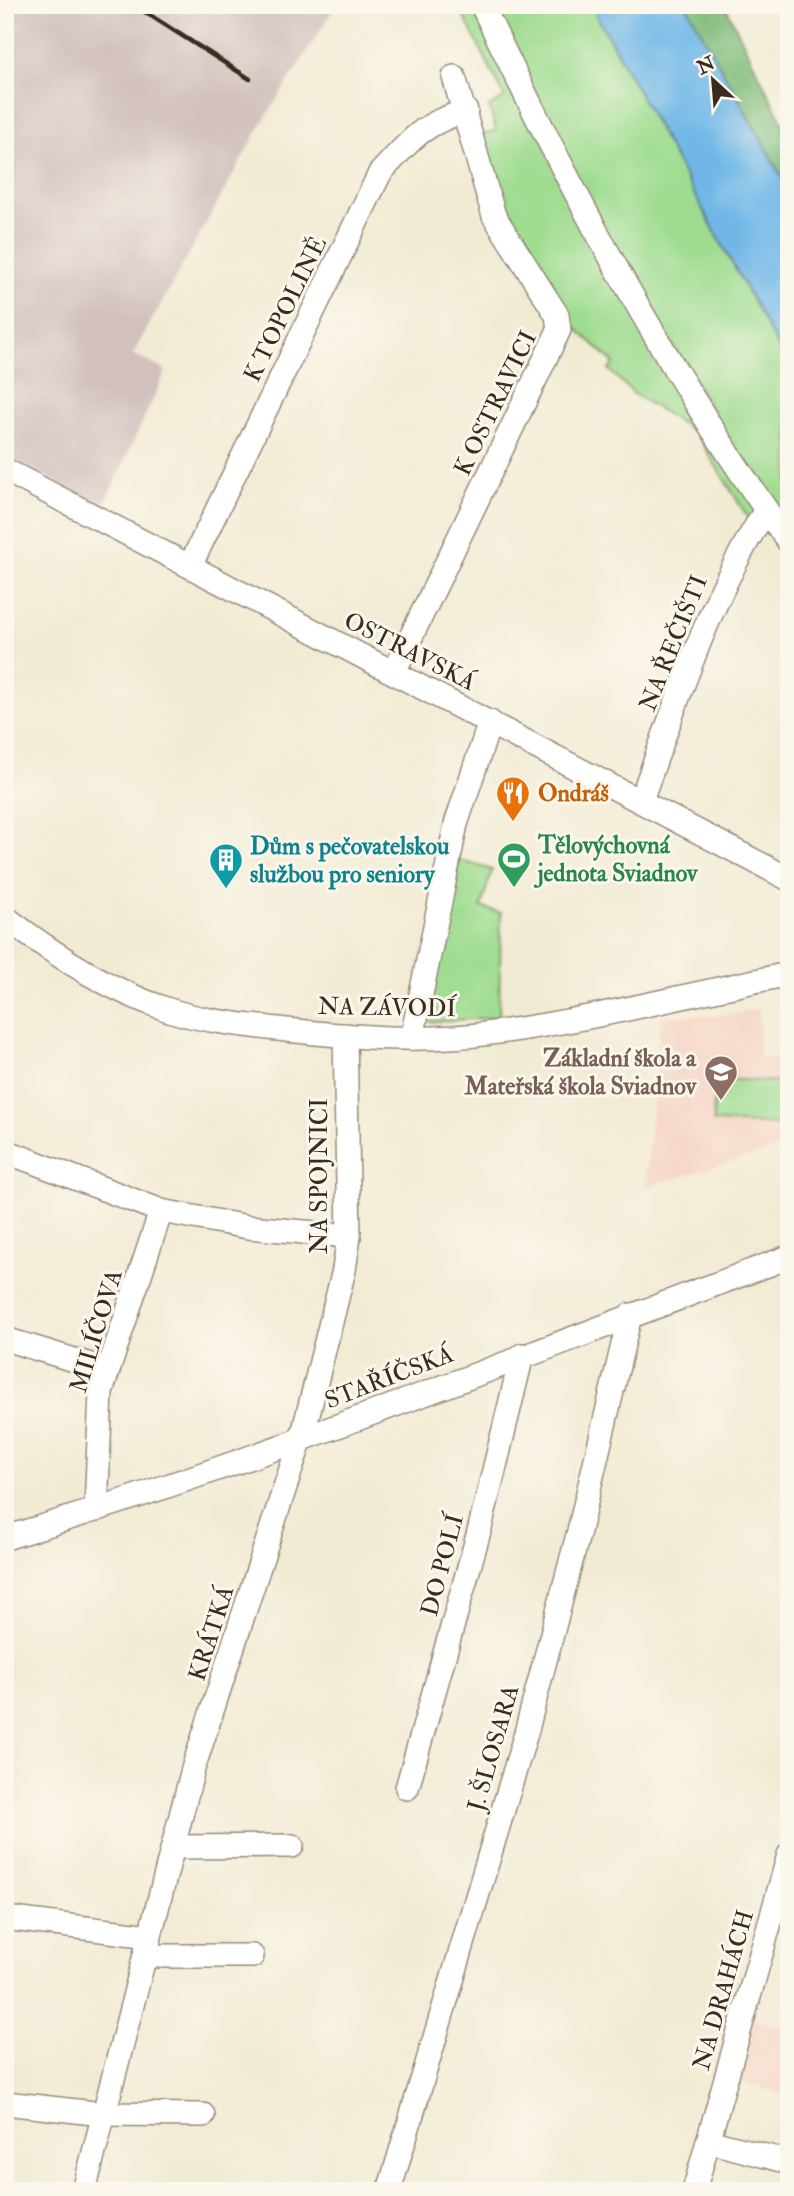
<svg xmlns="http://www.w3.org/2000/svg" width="794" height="2196" viewBox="0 0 794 2196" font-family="'IM FELL Double Pica',serif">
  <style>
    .built { fill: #f5d3c2 }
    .industrial { fill: #d1c0bd }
    .green { fill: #9fdc90; stroke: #6d8357; stroke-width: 2 }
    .forest { fill: #7fbc7a; stroke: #5d734c; stroke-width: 2 }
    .water { fill: #6fb7e7; stroke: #557082; stroke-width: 2 }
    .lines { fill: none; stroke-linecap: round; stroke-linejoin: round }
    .minor-casing { stroke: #968a79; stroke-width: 26 }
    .minor { stroke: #fff; stroke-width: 23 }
    .rail { stroke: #3b2a1e; stroke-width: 4.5 }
    .labels { text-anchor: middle; stroke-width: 6; stroke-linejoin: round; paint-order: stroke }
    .street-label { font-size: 24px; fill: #3b2a1e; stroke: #fbf7ec }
    .food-label { font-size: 24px; font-weight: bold; fill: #c56008; stroke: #fbf7ec; text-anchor: start }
    .leisure-label { font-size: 24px; font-weight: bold; fill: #27864d; stroke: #fbf7ec; text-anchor: start }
    .culture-label { font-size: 24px; font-weight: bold; fill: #0d838f; stroke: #fbf7ec; text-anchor: start }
    .education-label { font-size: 24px; font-weight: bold; fill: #785e54; stroke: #fbf7ec; text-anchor: end }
  </style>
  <rect width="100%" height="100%" fill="#fbf7ec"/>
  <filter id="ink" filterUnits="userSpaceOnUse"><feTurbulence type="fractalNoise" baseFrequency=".0143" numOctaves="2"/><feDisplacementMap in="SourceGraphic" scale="14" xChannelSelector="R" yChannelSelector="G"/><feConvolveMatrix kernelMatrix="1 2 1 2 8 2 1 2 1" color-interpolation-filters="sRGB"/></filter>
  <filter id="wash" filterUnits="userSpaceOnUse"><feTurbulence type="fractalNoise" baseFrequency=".00686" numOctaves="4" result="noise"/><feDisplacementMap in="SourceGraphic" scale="28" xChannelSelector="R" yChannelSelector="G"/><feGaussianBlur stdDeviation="1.57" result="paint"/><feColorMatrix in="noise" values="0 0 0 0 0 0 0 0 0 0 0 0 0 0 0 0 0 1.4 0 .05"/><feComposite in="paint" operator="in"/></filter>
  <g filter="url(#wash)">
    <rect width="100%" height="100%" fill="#f2ebd4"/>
    <!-- built -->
    <g class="built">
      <polygon points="759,1009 760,1058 789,1058 789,1145 645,1187 661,1015 718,1016"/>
      <polygon points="751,2018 789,2028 789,2096 734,2080"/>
    </g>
    <!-- industrial -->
    <polygon class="industrial" points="5,5 336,5 258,130 133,354 166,371 103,507 5,455"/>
    <!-- green -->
    <g class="green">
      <polygon points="458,5 477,5 759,508 750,521 695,432 634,394 609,370 614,363 568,321 499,210 479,136 496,130 489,107 505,97"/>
      <polygon points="489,5 591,5 789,367 789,521 786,523 758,487 588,204"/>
      <polygon points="453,858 492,870 481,907 501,913 499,1017 431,1022 423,1016"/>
      <polygon points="715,1079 786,1082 784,1125 713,1122"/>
    </g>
    <!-- forest -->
    <polygon class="forest" points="686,5 725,5 789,136 789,190"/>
    <!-- water -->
    <polygon class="water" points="591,5 686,5 789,190 789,367"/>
  </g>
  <g filter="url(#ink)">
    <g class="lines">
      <!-- minor casing -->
      <g class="minor-casing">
        <g id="minor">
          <path d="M 482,5 C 571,192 668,374 789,542"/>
          <polyline points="5,470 789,879"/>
          <path d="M 190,566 L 380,173 C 411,140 421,124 466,111"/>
          <polyline points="394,672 559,330 557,315 494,216 454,77"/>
          <path d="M 641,800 C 677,702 709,598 766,510"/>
          <path d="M 5,917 C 53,954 108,990 166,1009 C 205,1022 245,1025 286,1030 C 353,1037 425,1043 492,1033 C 591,1020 691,994 789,974"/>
          <polyline points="412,1038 456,824 490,722"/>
          <polyline points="5,1151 161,1211 248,1227 349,1236"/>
          <polyline points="5,1339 107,1370"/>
          <polyline points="96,1510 101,1392 161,1211"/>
          <path d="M 5,1538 C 270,1458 529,1353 789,1257"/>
          <polyline points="407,1788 480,1528 522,1355"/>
          <polyline points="174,1847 292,1846"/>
          <polyline points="5,1918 150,1936"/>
          <polyline points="145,1956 252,1956"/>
          <polyline points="5,2103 103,2114 203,2115"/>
          <polyline points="708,2141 789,2162"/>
          <polyline points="84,2191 193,1769 305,1426 344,1270 349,1236 345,1035"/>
          <polyline points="389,2191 526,1733 579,1531 630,1315"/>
          <polyline points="694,2191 789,1855"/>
        </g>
      </g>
      <!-- minor -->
      <use href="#minor" class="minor"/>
      <!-- rail -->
      <polyline class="rail" points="134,5 250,79"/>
    </g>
  </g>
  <!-- icons -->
  <defs>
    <g id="restaurant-pin" transform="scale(1.75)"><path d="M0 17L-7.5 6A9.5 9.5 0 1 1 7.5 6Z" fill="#e8710a" stroke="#fbf7ec"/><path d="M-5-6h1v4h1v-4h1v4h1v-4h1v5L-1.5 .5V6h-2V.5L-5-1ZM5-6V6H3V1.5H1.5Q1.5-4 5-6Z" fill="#fff"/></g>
    <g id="stadium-pin" transform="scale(1.75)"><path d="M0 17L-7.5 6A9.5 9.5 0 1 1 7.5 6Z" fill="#2e9e5b" stroke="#fbf7ec"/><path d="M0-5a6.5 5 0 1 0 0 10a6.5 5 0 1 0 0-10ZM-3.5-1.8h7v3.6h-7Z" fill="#fff"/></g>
    <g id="building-pin" transform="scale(1.75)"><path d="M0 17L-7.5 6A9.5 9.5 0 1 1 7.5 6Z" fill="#0f9aa8" stroke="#fbf7ec"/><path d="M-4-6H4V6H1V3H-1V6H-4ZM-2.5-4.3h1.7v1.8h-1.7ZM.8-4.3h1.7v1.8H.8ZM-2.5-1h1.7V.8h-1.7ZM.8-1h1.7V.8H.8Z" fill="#fff"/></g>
    <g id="school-pin" transform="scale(1.75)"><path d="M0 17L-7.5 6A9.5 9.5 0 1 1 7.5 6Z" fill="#8d6e63" stroke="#fbf7ec"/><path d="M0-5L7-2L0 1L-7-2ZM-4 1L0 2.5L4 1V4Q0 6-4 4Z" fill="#fff"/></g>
  </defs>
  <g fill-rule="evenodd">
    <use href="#restaurant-pin" x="513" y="793"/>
    <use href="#stadium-pin" x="514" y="859"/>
    <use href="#building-pin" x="226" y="860"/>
    <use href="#school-pin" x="721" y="1072"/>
  </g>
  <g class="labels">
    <!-- street labels -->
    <g class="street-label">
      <text transform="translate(285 309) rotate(-64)" y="8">K TOPOLINĚ</text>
      <text transform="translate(495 403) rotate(-64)" y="8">K OSTRAVICI</text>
      <text transform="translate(673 643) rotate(-68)" y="8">NA ŘEČIŠTI</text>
      <text transform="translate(410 651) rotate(27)" y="8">OSTRAVSKÁ</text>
      <text transform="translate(387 1007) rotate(1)" y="8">NA ZÁVODÍ</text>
      <text transform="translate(319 1176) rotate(-90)" y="8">NA SPOJNICI</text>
      <text transform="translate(96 1331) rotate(-73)" y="8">MILÍČOVA</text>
      <text transform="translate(389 1377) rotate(-21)" y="8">STAŘÍČSKÁ</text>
      <text transform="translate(442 1565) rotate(-75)" y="8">DO POLÍ</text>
      <text transform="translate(211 1633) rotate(-72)" y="8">KRÁTKÁ</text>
      <text transform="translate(493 1748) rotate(-74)" y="8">J. ŠLOSARA</text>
      <text transform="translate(723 1990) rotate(-74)" y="8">NA DRAHÁCH</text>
    </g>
    <!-- food labels -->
    <g class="food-label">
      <text x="538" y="801">Ondráš</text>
    </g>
    <!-- leisure labels -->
    <g class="leisure-label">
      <text x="538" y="853">Tělovýchovná<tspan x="538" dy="28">jednota Sviadnov</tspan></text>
    </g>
    <!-- culture labels -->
    <g class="culture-label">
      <text x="250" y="854">Dům s pečovatelskou<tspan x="250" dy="28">službou pro seniory</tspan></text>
    </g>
    <!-- education labels -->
    <g class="education-label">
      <text x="696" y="1066">Základní škola a<tspan x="696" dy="28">Mateřská škola Sviadnov</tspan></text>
    </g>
  </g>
  <!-- margin -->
  <rect width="794" height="2196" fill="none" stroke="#fbf7ec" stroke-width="28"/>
  <!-- north arrow -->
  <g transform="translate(713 80) rotate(334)" stroke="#fbf7ec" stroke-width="5" paint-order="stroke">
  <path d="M0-5L12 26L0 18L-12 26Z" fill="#3b2a1e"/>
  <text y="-10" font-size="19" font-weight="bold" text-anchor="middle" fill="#3b2a1e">N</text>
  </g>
</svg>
